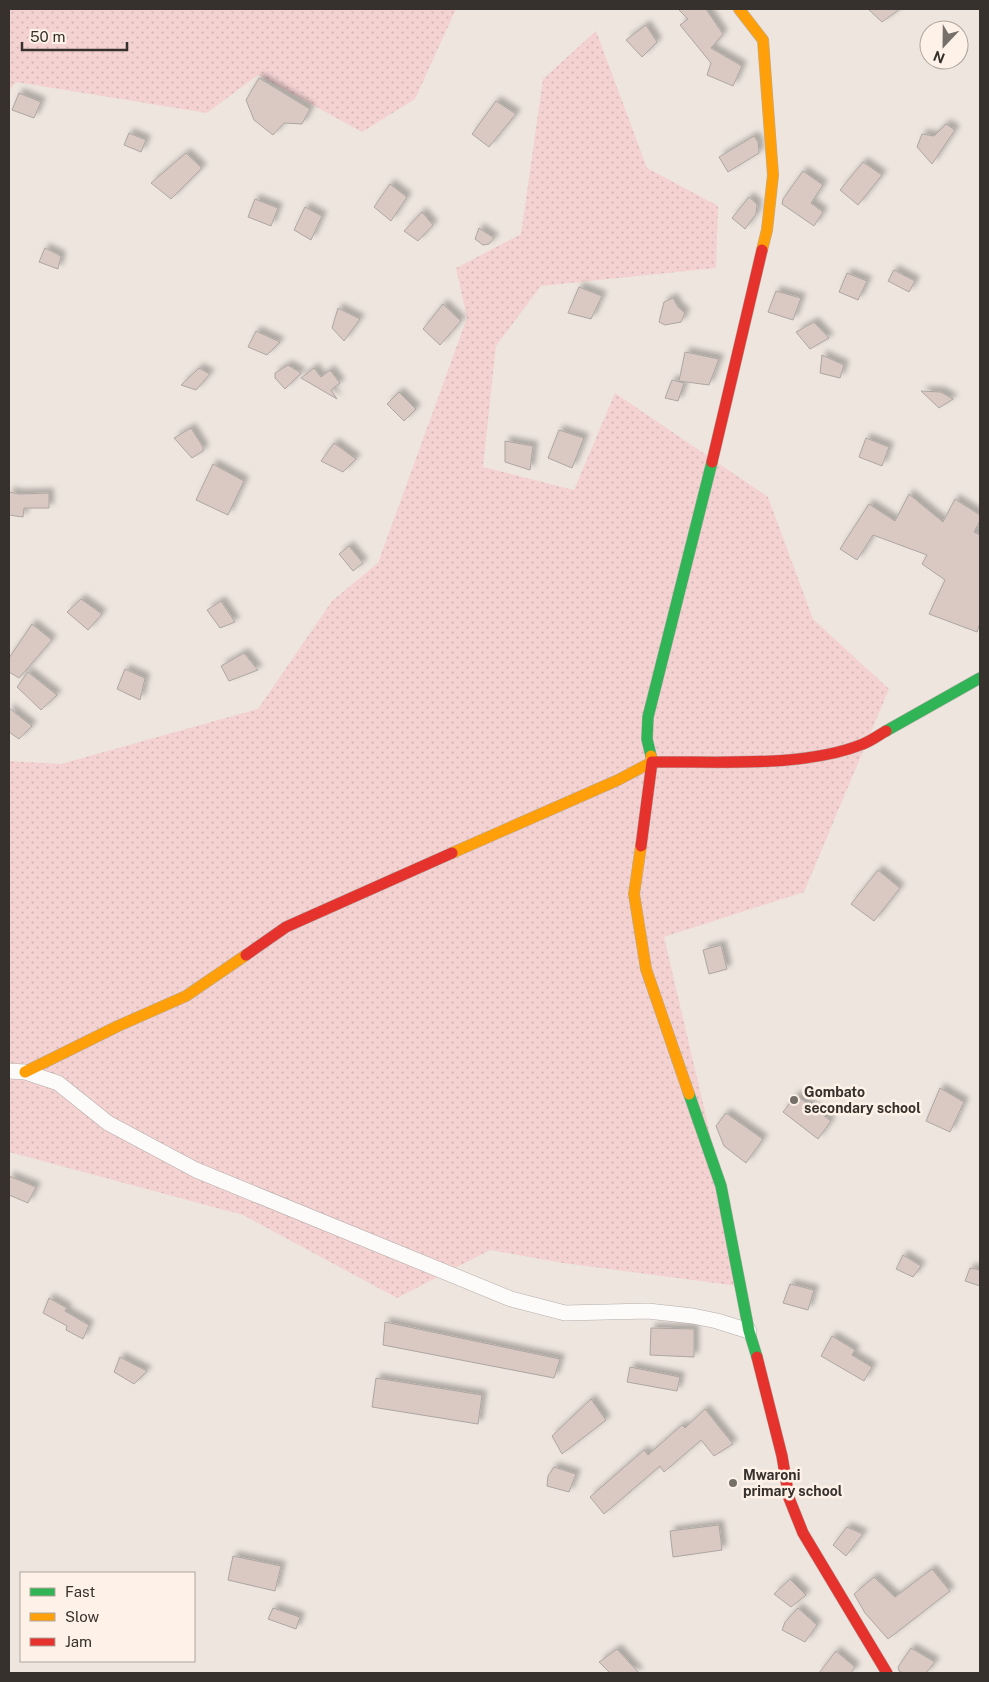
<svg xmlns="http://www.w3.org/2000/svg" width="989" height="1682" viewBox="0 0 989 1682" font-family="'Public Sans',sans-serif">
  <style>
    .grass { fill: url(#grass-dots) }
    .building { fill: #dac9c2; stroke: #ada6a2; filter: url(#shadow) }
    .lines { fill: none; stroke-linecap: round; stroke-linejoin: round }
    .street-casing { stroke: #b4ada9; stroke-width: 16 }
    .fast-casing { stroke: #b4ada9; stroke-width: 12 }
    .slow-casing { stroke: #b4ada9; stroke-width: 12 }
    .jam-casing { stroke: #b4ada9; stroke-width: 12 }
    .street { stroke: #fcfbfa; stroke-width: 15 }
    .fast { stroke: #30b455; stroke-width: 11 }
    .slow { stroke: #ff9f0a; stroke-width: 11 }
    .jam { stroke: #e5322d; stroke-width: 11 }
    .poi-dot { fill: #76706a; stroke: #fef2e8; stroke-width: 2 }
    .labels { text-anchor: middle; stroke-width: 5; stroke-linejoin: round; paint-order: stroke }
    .poi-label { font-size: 14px; font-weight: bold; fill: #36312c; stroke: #fef2e8; text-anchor: start }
  </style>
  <defs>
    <pattern id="grass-dots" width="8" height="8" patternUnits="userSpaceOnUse" patternTransform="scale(1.25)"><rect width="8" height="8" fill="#f4d2d2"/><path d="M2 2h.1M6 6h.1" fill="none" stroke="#d2b5b4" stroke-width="1.8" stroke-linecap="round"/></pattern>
    <filter id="shadow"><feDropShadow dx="4.5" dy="-4.5" stdDeviation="2.5" flood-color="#0004"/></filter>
  </defs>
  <rect width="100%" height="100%" fill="#ede5de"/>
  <!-- grass -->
  <g class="grass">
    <polygon points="9,9 456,9 415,99 362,132 258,75 207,113 16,82 9,91"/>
    <polygon points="596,31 647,168 718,206 716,268 541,286 496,346 483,467 574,490 615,393 768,497 813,619 889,689 804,892 664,937 746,1287 563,1263 490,1250 397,1298 243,1215 9,1152 9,761 61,764 258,709 332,601 378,563 467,318 456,268 521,234 543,79"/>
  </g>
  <!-- building -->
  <g class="building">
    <polygon points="678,9 706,9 723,34 711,48 742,66 733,86 707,75 711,63 680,25 688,19"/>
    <polygon points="868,9 900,9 882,22"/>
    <polygon points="646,25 657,42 642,57 626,40"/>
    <polygon points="259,78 310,109 302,124 284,123 273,135 254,120 246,100"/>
    <polygon points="19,93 41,102 34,118 12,110"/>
    <polygon points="496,101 516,114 489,147 472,134"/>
    <polygon points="946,124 955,130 932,164 917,147 922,134 934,136"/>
    <polygon points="129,133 146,140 141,152 124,145"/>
    <polygon points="754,136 758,142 759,153 728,172 719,157"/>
    <polygon points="186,153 202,168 171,199 151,183"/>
    <polygon points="863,162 882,175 858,205 840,190"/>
    <polygon points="803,171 823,185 811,203 823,212 814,226 782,204 783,199"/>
    <polygon points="390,184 407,197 391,221 374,207"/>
    <polygon points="749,197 757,204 756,214 745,229 732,218"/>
    <polygon points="255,199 278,208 271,226 248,217"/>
    <polygon points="305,207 322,216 311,240 294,230"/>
    <polygon points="422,212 433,225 418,241 404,231"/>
    <polygon points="479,228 494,238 489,244 483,245 475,239"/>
    <polygon points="45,248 61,256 58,269 39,262"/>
    <polygon points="894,270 915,281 909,292 888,281"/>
    <polygon points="847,273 867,281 858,300 839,292"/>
    <polygon points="579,287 602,296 591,319 568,313"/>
    <polygon points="776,291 801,298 793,320 768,312"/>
    <polygon points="673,298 678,307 685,313 681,322 665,325 659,322 664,302"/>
    <polygon points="443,304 461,321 440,345 423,329"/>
    <polygon points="338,308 360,319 344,341 332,328"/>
    <polygon points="814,322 829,338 810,349 796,332"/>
    <polygon points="256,331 280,342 267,355 248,347"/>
    <polygon points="685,352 719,359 709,385 679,381"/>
    <polygon points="822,355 844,365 840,378 820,373"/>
    <polygon points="288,365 301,373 285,389 275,378 275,373"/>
    <polygon points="199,368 210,374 196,390 181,385"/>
    <polygon points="314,368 321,377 330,370 340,383 331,390 337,399 301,378"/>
    <polygon points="672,380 684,383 678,401 665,398"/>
    <polygon points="921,391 941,392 953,399 939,408"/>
    <polygon points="399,392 416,409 404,421 387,404"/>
    <polygon points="191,428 203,447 203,451 192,458 174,438"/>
    <polygon points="559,430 584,438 572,468 548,458"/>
    <polygon points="866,438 889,447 882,466 859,457"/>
    <polygon points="505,441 533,446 530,470 505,462"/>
    <polygon points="334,443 356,459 343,472 321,461"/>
    <polygon points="213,464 244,481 228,515 196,500"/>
    <polygon points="9,492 20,494 49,493 49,508 24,508 23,517 9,515"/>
    <polygon points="909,494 943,522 955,499 980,515 980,521 974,532 980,535 980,623 977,632 929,614 945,580 922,564 927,555 873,535 857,560 840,549 869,504 895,521"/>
    <polygon points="349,546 363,563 353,571 339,554"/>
    <polygon points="81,599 102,614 88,630 67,612"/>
    <polygon points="221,601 235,622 220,628 207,610"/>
    <polygon points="32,624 52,640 19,678 9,672 9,658"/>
    <polygon points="244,653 258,670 229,681 221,666"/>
    <polygon points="125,669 145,678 140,700 117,689"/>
    <polygon points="28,672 57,695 41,710 17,687"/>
    <polygon points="9,708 32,726 19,739 9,732"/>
    <polygon points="878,870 900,888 874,921 851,904"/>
    <polygon points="721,945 727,969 709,974 703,950"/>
    <polygon points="940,1088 964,1102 950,1132 926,1121"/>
    <polygon points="796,1095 831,1121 818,1139 783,1112"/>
    <polygon points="726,1113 763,1139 746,1163 724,1146 716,1126"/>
    <polygon points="9,1176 36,1187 28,1203 9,1195"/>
    <polygon points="903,1255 921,1266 913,1277 896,1269"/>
    <polygon points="970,1268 980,1270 980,1286 965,1281"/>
    <polygon points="790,1284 814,1290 808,1310 783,1303"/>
    <polygon points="49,1298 67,1308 65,1311 89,1325 83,1339 66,1330 67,1326 43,1313"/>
    <polygon points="385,1322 560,1359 554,1378 383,1345"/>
    <polygon points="651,1328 694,1329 694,1357 650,1355"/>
    <polygon points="832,1336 855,1350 852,1355 872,1367 864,1381 821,1356"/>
    <polygon points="120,1357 147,1371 134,1384 114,1372"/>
    <polygon points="630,1367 680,1377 677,1391 627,1382"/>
    <polygon points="376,1378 482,1395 478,1424 372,1407"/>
    <polygon points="591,1399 606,1420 562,1454 552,1436"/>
    <polygon points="705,1409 733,1444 714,1456 701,1440 664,1472 660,1466 604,1514 590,1497 644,1450 648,1455 682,1425 685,1428"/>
    <polygon points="554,1467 576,1474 569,1492 547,1486 548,1476"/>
    <polygon points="719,1525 722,1550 673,1557 670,1531"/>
    <polygon points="847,1527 863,1534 846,1556 833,1545"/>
    <polygon points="233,1556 281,1566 275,1591 228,1580"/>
    <polygon points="932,1569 950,1591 888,1639 865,1613 854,1594 874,1577 895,1597"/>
    <polygon points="790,1579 806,1595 791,1607 774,1594"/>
    <polygon points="273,1608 300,1617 296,1629 268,1619"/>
    <polygon points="798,1608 817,1625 805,1642 782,1630 785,1622"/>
    <polygon points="911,1648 935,1662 926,1673 903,1673 899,1671 898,1667"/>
    <polygon points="617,1649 639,1673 610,1673 599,1662"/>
    <polygon points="836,1651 855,1667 851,1673 819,1673"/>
  </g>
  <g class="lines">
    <!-- street casing -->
    <g class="street-casing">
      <polyline id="street" points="9,1071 25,1072 58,1083 108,1123 196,1170 511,1299 565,1313 648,1311 693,1316 717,1321 749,1331"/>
    </g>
    <!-- fast casing -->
    <g class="fast-casing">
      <g id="fast">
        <polyline points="886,731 980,678"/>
        <polyline points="651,756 647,739 648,717 712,462"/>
        <polyline points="689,1094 721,1186 749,1331 757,1357"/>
      </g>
    </g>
    <!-- slow casing -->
    <g class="slow-casing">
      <g id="slow">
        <polyline points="739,9 763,40 773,175 767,230 762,250"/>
        <polyline points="641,846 634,894 646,969 689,1094"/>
        <polyline points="452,853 618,780 652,762 651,756"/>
        <polyline points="25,1072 118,1026 186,996 246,955"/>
      </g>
    </g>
    <!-- jam casing -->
    <g class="jam-casing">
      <g id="jam">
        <polyline points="712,462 762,250"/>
        <path d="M 641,846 L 652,762 C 716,761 804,768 863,744 C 871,741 879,735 886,731"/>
        <polyline points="246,955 286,927 452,853"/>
        <polyline points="757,1357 782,1456 789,1498 803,1533 887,1673"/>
      </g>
    </g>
    <!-- street -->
    <use href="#street" class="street"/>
    <!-- fast -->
    <use href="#fast" class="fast"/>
    <!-- slow -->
    <use href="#slow" class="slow"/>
    <!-- jam -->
    <use href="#jam" class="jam"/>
  </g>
  <!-- markers -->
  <g class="poi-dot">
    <circle cx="794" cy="1100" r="5"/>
    <circle cx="733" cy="1483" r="5"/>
  </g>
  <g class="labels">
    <!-- poi labels -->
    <g class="poi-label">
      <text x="804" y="1097">Gombato<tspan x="804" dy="16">secondary school</tspan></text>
      <text x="743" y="1480">Mwaroni<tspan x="743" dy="16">primary school</tspan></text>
    </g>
  </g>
  <!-- border -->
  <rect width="989" height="1682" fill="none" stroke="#36312c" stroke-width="20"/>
  <!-- legend -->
  <rect x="20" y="1572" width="175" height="90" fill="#fef2e8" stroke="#aea59d"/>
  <rect x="30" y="1588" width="25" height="8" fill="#30b455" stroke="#aea59d"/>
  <text x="65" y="1597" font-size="15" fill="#36312c">Fast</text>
  <rect x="30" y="1613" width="25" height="8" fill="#ff9f0a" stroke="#aea59d"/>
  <text x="65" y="1622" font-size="15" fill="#36312c">Slow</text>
  <rect x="30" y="1638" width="25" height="8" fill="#e5322d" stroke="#aea59d"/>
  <text x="65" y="1647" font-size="15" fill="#36312c">Jam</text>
  <!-- north arrow -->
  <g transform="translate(944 45) rotate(202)"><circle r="24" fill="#fef2e8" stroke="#aea59d"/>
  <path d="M0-4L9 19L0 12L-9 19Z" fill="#76706a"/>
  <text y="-8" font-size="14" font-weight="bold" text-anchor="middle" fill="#36312c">N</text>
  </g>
  <!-- scale -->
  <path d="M22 42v8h105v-8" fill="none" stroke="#36312c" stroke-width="2.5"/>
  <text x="30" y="42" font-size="15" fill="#36312c" stroke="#fef2e8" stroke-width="4" paint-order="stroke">50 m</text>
</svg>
